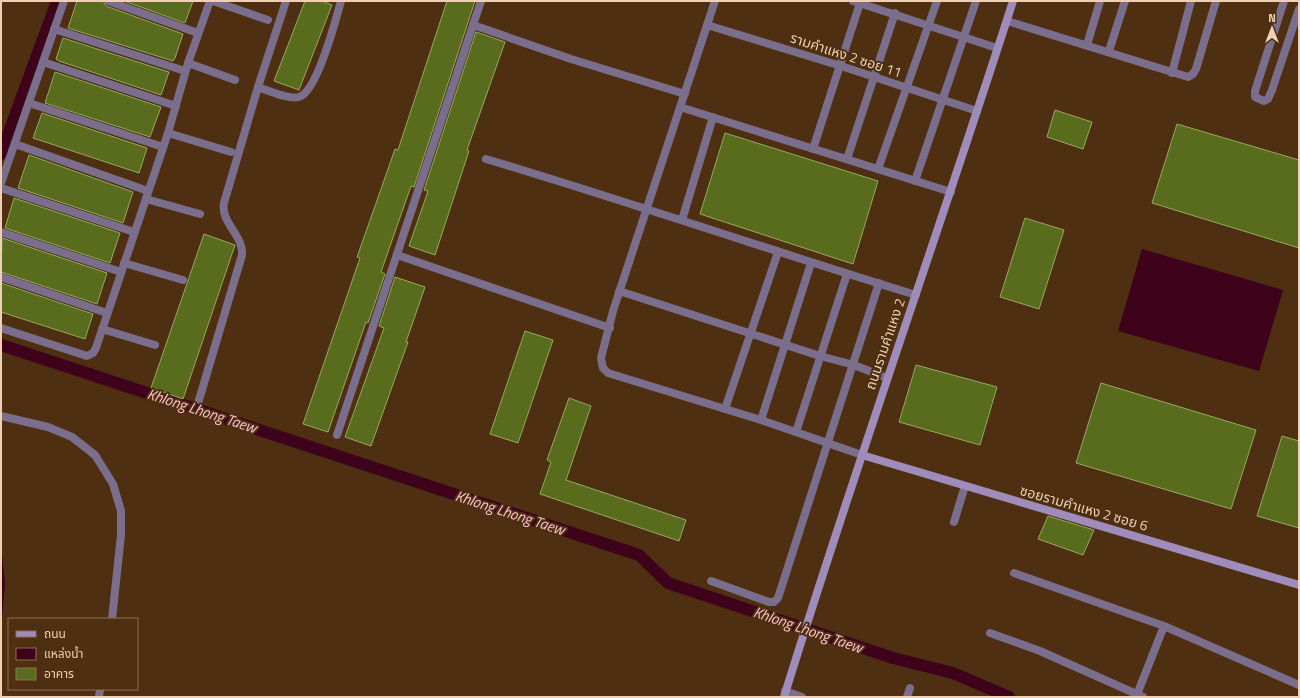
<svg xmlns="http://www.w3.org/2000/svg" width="1300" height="698" viewBox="0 0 1300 698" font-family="'Titillium Web','Noto Sans Thai',sans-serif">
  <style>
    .water { fill: #3e021b }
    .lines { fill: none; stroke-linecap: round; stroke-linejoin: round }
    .canal { stroke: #3e021b; stroke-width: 12 }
    .building { fill: #596c1e; stroke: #94aa5e }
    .street { stroke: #7a6e8c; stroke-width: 8 }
    .secondary { stroke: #9f8cbb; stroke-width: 8 }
    .labels { text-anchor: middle; stroke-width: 4; stroke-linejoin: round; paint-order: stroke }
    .street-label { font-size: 14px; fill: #f0cfb4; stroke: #4e2f11 }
    .water-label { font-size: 15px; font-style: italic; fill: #fdc0cf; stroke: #4e2f11 }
  </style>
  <rect width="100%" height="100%" fill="#4e2f11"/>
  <!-- water -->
  <g class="water">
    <polygon points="1142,249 1283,290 1259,371 1118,331"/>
    <polygon points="1,544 5,584 1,629"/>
  </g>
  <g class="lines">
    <!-- canal -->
    <g class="canal">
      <polyline points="1,154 57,1"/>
      <polyline points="1,345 639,555 668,583 893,658 953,673 1009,697"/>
    </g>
  </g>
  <!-- building -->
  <g class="building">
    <polygon points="77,1 103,1 106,6 183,34 175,58 173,61 68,28"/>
    <polygon points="124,1 193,1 185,23"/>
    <polygon points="305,1 322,1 332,5 299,90 274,81"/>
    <polygon points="447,1 475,1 414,187 411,186 381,272 385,274 368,323 366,322 328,432 303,424 360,258 357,257 374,209 395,149 398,150"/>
    <polygon points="476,32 505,42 467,150 469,151 435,255 409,246 428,191 424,190"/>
    <polygon points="63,38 169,72 161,95 59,61 56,59"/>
    <polygon points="55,72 161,107 150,137 45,103"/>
    <polygon points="1055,110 1092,122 1083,149 1047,137"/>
    <polygon points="42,113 147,148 139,173 33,138"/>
    <polygon points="1177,124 1299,160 1299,248 1152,203"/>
    <polygon points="725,133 878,181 853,264 700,214"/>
    <polygon points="29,155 133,192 123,223 18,188"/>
    <polygon points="14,198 120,233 110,263 5,228"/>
    <polygon points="1025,218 1064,230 1039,309 1000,297"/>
    <polygon points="204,234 235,245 183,399 151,388"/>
    <polygon points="2,238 107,273 97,304 1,272"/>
    <polygon points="395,277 425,287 406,342 408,342 371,446 345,437 384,328 379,326"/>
    <polygon points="1,283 93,314 85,339 1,312"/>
    <polygon points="525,331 553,340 518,443 490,434"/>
    <polygon points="916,365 997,387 980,445 899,422"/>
    <polygon points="1101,383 1256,430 1231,509 1076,463"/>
    <polygon points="569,398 591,406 566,480 686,520 679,541 540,494 551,462 547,460"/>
    <polygon points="1282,436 1299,441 1299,528 1257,516"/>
    <polygon points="1048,516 1094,530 1083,555 1038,539"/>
  </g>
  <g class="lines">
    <!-- street -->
    <g class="street">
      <polyline points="108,1 198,33"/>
      <polyline points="213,1 268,20"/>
      <polyline points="715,1 613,311 601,358 603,368 608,373 761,420 862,455"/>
      <polyline points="853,1 997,48"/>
      <polyline points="1284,1 1255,91 1255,97 1264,101 1268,99 1272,90 1299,9"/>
      <polyline points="1007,21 1188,77 1193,74 1196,69 1216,1"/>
      <polyline points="473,25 571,59 685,94"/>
      <polyline points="707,25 841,66 977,111"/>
      <polyline points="54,29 185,71"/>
      <polyline points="1087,45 1100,1"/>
      <polyline points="1109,51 1125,1"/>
      <polyline points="43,62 176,106"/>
      <polyline points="188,63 235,80"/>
      <polyline points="1172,73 1191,1"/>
      <path d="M 258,87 C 267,90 289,100 299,97 C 317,92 336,19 341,1"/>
      <polyline points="29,103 163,147"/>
      <polyline points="680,107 951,192"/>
      <polyline points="168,133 231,152"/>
      <polyline points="15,144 148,191"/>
      <polyline points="813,149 860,3"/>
      <path d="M 486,159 C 630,202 772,251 916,295"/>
      <polyline points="847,159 895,13"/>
      <polyline points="878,169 937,1"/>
      <polyline points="915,181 976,1"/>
      <polyline points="1,183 64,1"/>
      <polyline points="1,188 134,232"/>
      <polyline points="146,199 200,214"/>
      <polyline points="682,220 713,117"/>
      <polyline points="1,232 121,272"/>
      <polyline points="397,255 610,328"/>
      <polyline points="124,263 183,280"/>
      <polyline points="1,277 107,313"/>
      <polyline points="619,291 820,356 854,365 887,378"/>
      <polyline points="1,328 87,356 93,353 96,348 168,133 188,63 210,1"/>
      <polyline points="102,329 155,345"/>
      <path d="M 199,400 L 242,255 C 244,236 220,222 224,203 L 258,87 L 286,1"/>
      <polyline points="725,409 778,252"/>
      <polyline points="1,416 48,427 72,437 95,455 113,484 121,511 121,535 112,619"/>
      <polyline points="761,420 811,263"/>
      <polyline points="796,432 847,274"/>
      <polyline points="337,435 481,1"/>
      <polyline points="954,522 965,486"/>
      <polyline points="1014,573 1164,626 1299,685"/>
      <polyline points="711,581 769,602 774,602 778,598 879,283"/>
      <polyline points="990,633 1040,651 1143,697"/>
      <polyline points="785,691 802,697"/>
      <polyline points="99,697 100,689"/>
      <polyline points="907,697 910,688"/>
      <polyline points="1136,697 1164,626"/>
    </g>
    <!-- secondary -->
    <g class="secondary">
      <polyline points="862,455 1299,585"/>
      <path d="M 784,697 C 856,464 938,234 1013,1"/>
    </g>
  </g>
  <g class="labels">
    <!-- street labels -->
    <g class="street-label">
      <text transform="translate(846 55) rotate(18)" y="5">รามคำแหง 2 ซอย 11</text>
      <text transform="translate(885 344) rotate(-71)" y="5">ถนนรามคำแหง 2</text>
      <text transform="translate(1084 508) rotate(16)" y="5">ซอยรามคำแหง 2 ซอย 6</text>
    </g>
    <!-- water labels -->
    <g class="water-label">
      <text transform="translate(202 411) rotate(18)" y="5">Khlong Lhong Taew</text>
      <text transform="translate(510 513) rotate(18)" y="5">Khlong Lhong Taew</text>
      <text transform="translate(808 630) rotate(19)" y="5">Khlong Lhong Taew</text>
    </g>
  </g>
  <!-- border -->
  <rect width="1300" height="698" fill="none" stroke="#f0cfb4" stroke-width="4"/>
  <!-- legend -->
  <rect x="8" y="618" width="130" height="72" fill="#4e2f11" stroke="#8f6f52"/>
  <rect x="16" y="631" width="20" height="6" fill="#9f8cbb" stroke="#8f6f52"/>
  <text x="44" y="638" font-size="12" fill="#f0cfb4">ถนน</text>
  <rect x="16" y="648" width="20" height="12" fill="#3e021b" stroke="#8f6f52"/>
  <text x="44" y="658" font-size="12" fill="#f0cfb4">แหล่งน้ำ</text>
  <rect x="16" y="668" width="20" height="12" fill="#596c1e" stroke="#8f6f52"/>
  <text x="44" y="678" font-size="12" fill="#f0cfb4">อาคาร</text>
  <!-- north arrow -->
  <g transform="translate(1272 28)" stroke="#4e2f11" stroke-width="3" paint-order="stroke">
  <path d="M0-3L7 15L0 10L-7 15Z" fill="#f0cfb4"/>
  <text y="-6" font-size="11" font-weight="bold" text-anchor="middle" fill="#f0cfb4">N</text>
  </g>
</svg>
